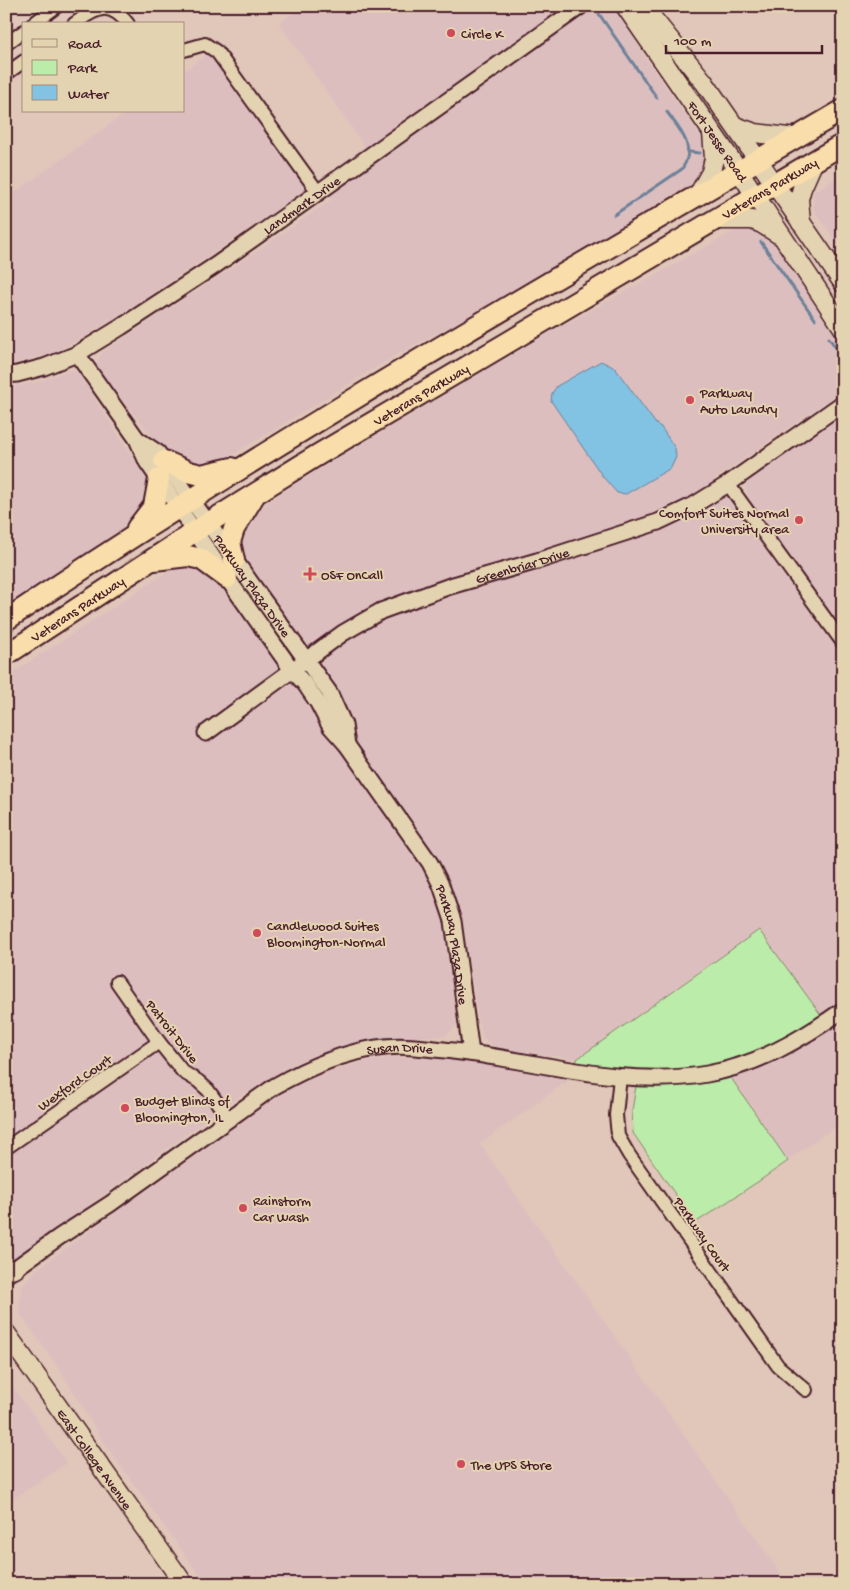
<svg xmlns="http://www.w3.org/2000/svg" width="849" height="1590" viewBox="0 0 849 1590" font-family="'Gochi Hand',sans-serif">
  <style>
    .built { fill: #ddbebf }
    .green { fill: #bcecaa; stroke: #83866a }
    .water { fill: #82c2e2; stroke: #6c8199 }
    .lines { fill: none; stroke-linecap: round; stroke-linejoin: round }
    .stream { stroke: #6c8199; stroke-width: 3 }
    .minor-casing { stroke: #4a1f2b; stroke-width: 16 }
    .tertiary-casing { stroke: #4a1f2b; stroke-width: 19 }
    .secondary-casing { stroke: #4a1f2b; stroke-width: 21 }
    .trunk-casing { stroke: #4a1f2b; stroke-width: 24 }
    .minor { stroke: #e4d3b0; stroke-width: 12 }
    .tertiary { stroke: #e4d3b0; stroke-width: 15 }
    .secondary { stroke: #e4d3b0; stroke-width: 18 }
    .trunk { stroke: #f9deab; stroke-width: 20 }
    .poi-dot { fill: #d1495b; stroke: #e4d3b0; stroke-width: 2 }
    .labels { text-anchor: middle; stroke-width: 4; stroke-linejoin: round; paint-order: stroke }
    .poi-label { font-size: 14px; fill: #4a1f2b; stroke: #e4d3b0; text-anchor: start }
    .street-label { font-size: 14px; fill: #4a1f2b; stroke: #e4d3b0 }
  </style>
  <rect width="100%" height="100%" fill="#e0c7b9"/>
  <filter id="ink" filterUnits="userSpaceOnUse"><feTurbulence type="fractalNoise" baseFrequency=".02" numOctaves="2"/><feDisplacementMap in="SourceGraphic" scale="10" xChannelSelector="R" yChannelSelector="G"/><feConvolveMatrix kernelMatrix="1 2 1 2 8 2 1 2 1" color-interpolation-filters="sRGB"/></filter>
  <g filter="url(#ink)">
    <!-- built -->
    <g class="built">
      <polygon points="303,6 614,6 647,60 707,145 708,162 702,174 681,194 508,297 405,350 224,460 207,468 177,461 151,435 103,377 99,370 97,365 99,357 104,351 236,265 331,200 318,181 365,147 279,23"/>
      <polygon points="209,53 213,56 304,185 306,190 203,260 85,337 53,353 17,363 6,365 6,199 128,111 184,111 184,71"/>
      <polygon points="843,174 843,252 814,210 813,192"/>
      <polygon points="748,227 756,229 767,236 776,244 843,339 843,390 714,480 843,657 843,1122 695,1223 633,1133 632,1111 636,1085 573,1077 480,1144 788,1584 206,1584 102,1440 64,1376 21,1315 19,1307 21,1287 37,1269 285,1090 318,1075 354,1064 379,1059 397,1057 439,1057 573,1077 577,1059 515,1051 492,1045 484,1039 478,1021 464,932 445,939 457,1023 452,1030 445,1036 387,1038 347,1046 308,1058 288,1067 234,1100 11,1262 6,1263 6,677 167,572 293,485 538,339 666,269 737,229"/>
      <polygon points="70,370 76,372 81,377 146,478 150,486 149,495 132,522 109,540 6,607 6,388 40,381"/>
      <polygon points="843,414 843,631 752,503 748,495 746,487 748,481 756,474"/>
      <polygon points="6,1377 67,1463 6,1504"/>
    </g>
    <!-- green -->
    <polygon class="green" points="759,930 821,1015 773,1044 747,1054 720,1062 788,1161 759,1181 695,1223 633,1133 632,1111 636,1086 573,1077 577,1059"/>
    <!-- water -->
    <polygon class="water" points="601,361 615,368 656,424 661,427 675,448 676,457 671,468 626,494 617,493 603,477 551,401 552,393 557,386"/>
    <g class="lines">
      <!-- stream -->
      <g class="stream">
        <polyline points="838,6 843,8"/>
        <polyline points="599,14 657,98"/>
        <polyline points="689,152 700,153"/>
        <path d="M 614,215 L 682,169 C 697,147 680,130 667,112"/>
        <polyline points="761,242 815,319"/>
        <polyline points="829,338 843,358"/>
      </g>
      <!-- minor casing -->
      <g class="minor-casing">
        <g id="minor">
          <polyline points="33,24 57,6"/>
          <path d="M 74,24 C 96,8 109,0 128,24"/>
          <polyline points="6,44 24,31"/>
          <polyline points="184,50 205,44 217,52 318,192"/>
          <polyline points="6,74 24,61"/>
          <polyline points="728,484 843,643"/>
          <polyline points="117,982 159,1042 183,1072 198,1081 208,1090 229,1119"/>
          <polyline points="620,1077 616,1115 618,1136 629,1155 778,1366 806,1390"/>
          <polyline points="6,1148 159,1042"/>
        </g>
      </g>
      <!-- tertiary casing -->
      <g class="tertiary-casing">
        <g id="tertiary">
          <path id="s1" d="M 77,354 L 137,439 L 147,462 L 227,578 L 292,670 L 305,684 L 318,703 L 330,726 L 347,745 L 430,863 L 441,885 L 453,921 L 471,1053"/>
          <path id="s2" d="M 6,375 L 17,374 L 44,367 L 77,354 L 121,327 L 216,265 L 581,6"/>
          <path id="s3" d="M 137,439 L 158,453 L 329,692 L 344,725 L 347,745"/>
          <path id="s4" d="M 206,733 L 343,633 L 381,611 L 450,586 L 537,561 L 658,522 L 694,505 L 728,484 L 843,403"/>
          <path id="s5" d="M 6,1275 L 59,1237 L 110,1204 L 275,1086 C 307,1068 341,1053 377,1048 C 402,1044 428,1048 453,1051 C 537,1060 622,1089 707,1074 C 758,1065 802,1039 843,1010"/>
        </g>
      </g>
      <!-- secondary casing -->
      <g class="secondary-casing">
        <g id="secondary">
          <path id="s6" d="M 625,6 L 739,171 L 843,328"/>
          <polyline points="643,6 704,82 843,283"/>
          <polyline points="735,126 755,133 796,138"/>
          <polyline points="698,195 711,172 714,158 712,133"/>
          <polyline points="714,220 752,220 762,224 778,234"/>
          <polyline points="801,223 799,199 802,188 814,161"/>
          <polyline points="6,1269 15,1269"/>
          <path id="s7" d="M 6,1333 L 184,1584"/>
        </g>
      </g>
      <!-- trunk casing -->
      <g class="trunk-casing">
        <g id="trunk">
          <polyline points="164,461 189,472 201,475 232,468"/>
          <polyline points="137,528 154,506 159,479"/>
          <polyline points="154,560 188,556 201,559 227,578"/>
          <polyline points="234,560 230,542 234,529 254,496"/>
          <path d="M 6,620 C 277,438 561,276 843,110"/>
          <path id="s8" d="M 6,655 L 208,523 L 316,456 L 843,144"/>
        </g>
      </g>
      <!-- minor -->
      <use href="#minor" class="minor"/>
      <!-- tertiary -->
      <use href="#tertiary" class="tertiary"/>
      <!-- secondary -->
      <use href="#secondary" class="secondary"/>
      <!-- trunk -->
      <use href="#trunk" class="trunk"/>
    </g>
  </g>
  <!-- markers -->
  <g class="poi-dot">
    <circle cx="451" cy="33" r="5"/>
    <circle cx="690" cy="400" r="5"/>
    <circle cx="799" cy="520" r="5"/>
    <path d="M307.5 566.5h5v5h5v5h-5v5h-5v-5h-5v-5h5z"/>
    <circle cx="257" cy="933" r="5"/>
    <circle cx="125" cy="1108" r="5"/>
    <circle cx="243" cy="1208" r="5"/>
    <circle cx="461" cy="1464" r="5"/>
  </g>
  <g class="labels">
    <!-- poi labels -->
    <g class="poi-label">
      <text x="461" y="38">Circle K</text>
      <text x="700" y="397">Parkway<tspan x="700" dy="16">Auto Laundry</tspan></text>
      <text x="789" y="517" text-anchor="end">Comfort Suites Normal<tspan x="789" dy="16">University area</tspan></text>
      <text x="321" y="579">OSF OnCall</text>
      <text x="267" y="930">Candlewood Suites<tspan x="267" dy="16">Bloomington-Normal</tspan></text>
      <text x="135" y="1105">Budget Blinds of<tspan x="135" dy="16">Bloomington, IL</tspan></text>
      <text x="253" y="1205">Rainstorm<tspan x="253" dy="16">Car Wash</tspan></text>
      <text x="471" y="1469">The UPS Store</text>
    </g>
    <!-- street labels -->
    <g class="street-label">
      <text dy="5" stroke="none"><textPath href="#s6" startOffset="164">Fort Jesse Road</textPath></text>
      <text dy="5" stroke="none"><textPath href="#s8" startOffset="895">Veterans Parkway</textPath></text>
      <text dy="5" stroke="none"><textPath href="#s2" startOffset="344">Landmark Drive</textPath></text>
      <text dy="5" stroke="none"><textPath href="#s8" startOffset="490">Veterans Parkway</textPath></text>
      <text dy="5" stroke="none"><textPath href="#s4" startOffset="362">Greenbriar Drive</textPath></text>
      <text dy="5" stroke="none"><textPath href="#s3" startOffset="188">Parkway Plaza Drive</textPath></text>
      <text dy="5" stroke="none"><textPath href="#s8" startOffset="85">Veterans Parkway</textPath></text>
      <text dy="5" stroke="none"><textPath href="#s1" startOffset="706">Parkway Plaza Drive</textPath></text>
      <text transform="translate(173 1031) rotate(52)" y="5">Patroit Drive</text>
      <text dy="5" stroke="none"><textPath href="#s5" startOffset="461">Susan Drive</textPath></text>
      <text transform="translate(74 1082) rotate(-35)" y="5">Wexford Court</text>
      <text transform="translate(703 1234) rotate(55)" y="5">Parkway Court</text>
      <text dy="5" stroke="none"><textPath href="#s7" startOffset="154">East College Avenue</textPath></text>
    </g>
  </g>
  <!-- margin -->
  <rect width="849" height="1590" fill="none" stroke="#e4d3b0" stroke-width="25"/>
  <rect x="12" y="12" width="824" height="1565" fill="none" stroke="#4a1f2b" stroke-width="2" filter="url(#ink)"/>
  <!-- legend -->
  <rect x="22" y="22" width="162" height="90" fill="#e4d3b0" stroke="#a68b7b"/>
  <rect x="32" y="39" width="25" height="8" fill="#e4d3b0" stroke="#a68b7b"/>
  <text x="68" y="48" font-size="15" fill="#4a1f2b">Road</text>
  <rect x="32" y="60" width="25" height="15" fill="#bcecaa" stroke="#a68b7b"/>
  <text x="68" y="72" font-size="15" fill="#4a1f2b">Park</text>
  <rect x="32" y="85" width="25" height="15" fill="#82c2e2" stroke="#a68b7b"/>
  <text x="68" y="98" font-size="15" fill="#4a1f2b">Water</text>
  <!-- scale -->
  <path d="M666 45v8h156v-8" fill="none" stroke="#4a1f2b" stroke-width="2.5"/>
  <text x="674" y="45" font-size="15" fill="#4a1f2b" stroke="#e4d3b0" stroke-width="4" paint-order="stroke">100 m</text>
</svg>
